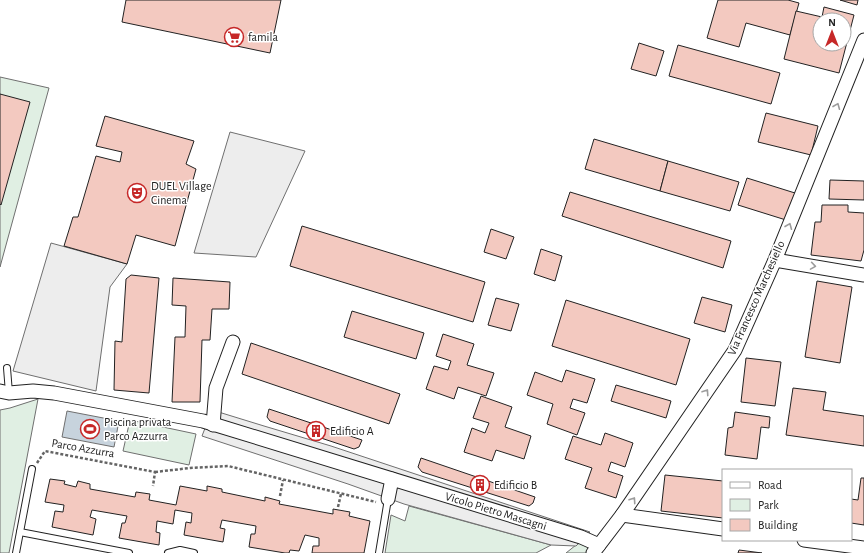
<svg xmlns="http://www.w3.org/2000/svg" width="864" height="553" viewBox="0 0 864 553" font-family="'Alegreya Sans',sans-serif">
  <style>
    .green { fill: #e0efe3; stroke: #6f6f6f }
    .parking { fill: #ededed; stroke: #6f6f6f }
    .water { fill: #c7d3dd; stroke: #6f6f6f }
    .building { fill: #f3c9c0; stroke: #222; fill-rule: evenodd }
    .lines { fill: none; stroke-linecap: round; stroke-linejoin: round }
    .lane-casing { stroke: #222; stroke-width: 8 }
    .street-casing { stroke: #222; stroke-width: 15 }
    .path { stroke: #646464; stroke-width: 2.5; stroke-dasharray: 3 2; stroke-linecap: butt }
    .lane { stroke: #fff; stroke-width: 6 }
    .street { stroke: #fff; stroke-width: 13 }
    .oneway { stroke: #9c9c9c }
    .labels { text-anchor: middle; stroke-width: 3; stroke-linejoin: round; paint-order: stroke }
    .poi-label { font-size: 12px; fill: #222; stroke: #fff; text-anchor: start }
    .street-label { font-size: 12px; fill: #222; stroke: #fff }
  </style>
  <rect width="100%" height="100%" fill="#fff"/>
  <!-- green -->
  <g class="green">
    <polygon points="0,77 49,88 0,267"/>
    <polygon points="38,399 9,553 0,553 0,410 10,408"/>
    <polygon points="130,420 196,434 189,465 123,451"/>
    <polygon points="409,506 551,545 536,553 385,553 391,515 405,521"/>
    <polygon points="581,541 593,546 586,553 566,553"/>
  </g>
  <!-- parking -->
  <g class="parking">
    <polygon points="230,132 305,151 256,257 194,253"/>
    <polygon points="51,243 127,264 110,287 96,391 13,371"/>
    <polygon points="212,410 264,426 331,446 590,532 576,546 551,545 404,504 348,484 202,436"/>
  </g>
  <!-- water -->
  <polygon class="water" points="67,411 119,421 114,447 62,437"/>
  <!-- building -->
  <g class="building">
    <polygon points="126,0 281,0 270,53 122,22"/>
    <polygon points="718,0 788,0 799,3 790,35 746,23 739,47 707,38"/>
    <polygon points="840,0 858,0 857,5"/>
    <path d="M 824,7 L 854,15 L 839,73 L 784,59 L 796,11 L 822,17 ZM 820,20 L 844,20 L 844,44 L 820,44 Z"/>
    <polygon points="639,43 664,51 656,76 631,69"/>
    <polygon points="678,45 780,73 771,104 669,76"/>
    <polygon points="0,94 30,102 1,205 0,204"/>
    <polygon points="766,113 818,126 811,155 758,142"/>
    <polygon points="105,116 194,141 186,164 196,169 175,246 136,235 127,264 64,246 73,217 78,217 96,156 120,162 122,152 96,146"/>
    <polygon points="594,139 668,161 660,191 585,169"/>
    <polygon points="668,161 739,182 730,211 660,191"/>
    <polygon points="747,178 795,193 786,220 738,205"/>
    <polygon points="830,180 864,181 864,200 829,199"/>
    <polygon points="570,192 731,241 723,268 562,216"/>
    <polygon points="822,205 848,205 848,212 864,213 864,250 861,261 811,255 815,222 821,222"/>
    <polygon points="302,226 485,282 473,322 290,266"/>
    <polygon points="491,229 514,237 506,259 484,252"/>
    <polygon points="541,249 562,256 555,281 534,274"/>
    <polygon points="131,275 159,278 149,393 114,390 115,341 122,342 126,279"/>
    <polygon points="173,278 230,282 229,309 212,309 210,340 202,340 200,402 172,402 175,337 185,337 186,306 172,305"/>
    <polygon points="817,281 852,287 840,363 805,357"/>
    <polygon points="702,297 732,305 725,332 694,323"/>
    <polygon points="496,298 519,304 511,331 488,325"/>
    <polygon points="566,300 690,339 676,385 552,346"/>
    <polygon points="352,311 424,333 416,359 344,337"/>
    <polygon points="443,334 474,344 467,365 494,373 486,396 458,387 454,399 426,389 434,366 448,370 451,361 436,356"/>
    <polygon points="251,343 400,394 389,424 242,374"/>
    <polygon points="746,358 781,362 775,406 741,402"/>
    <polygon points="566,370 595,379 587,403 573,399 570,408 585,413 577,435 547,424 553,404 527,395 535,372 562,382"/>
    <polygon points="616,385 671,401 666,418 611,401"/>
    <polygon points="793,388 826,392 823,410 864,416 864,446 786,435"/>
    <polygon points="481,396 512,407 505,427 531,436 524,459 496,450 492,461 464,452 472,428 485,433 489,423 473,418"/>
    <polygon points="269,409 362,440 359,447 354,449 270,421 267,417"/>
    <polygon points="735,412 770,417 769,428 761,427 757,459 725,455 728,428 733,427"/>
    <polygon points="605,433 633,443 625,467 611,462 608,471 623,476 616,498 585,488 592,468 565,459 573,436 601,445"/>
    <polygon points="421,458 535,497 533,503 529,506 422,472 418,467"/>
    <polygon points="665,475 723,481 723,518 661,511"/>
    <polygon points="861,478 864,478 864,525 851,523 851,499 858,500"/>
    <polygon points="50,479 65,481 64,484 76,487 78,481 90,484 90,489 135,497 136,492 150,494 149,500 176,505 180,486 207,491 207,486 222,489 222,492 265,501 265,497 280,501 279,504 333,514 333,509 350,512 349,516 370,521 364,553 312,553 313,546 319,546 319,538 305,535 299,551 290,550 289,553 285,553 249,547 251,534 255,534 256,526 222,520 220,528 225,529 223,542 184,535 186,522 191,523 192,513 175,510 173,524 157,521 156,532 160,533 159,545 119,538 122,523 125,523 127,516 92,510 90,517 96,519 93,535 52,527 55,511 63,512 64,505 45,502"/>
    <polygon points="739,550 762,553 738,553"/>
  </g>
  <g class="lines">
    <!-- lane casing -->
    <g class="lane-casing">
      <g id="lane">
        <polyline points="7,368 9,393"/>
        <polyline points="20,532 129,553"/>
        <polyline points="16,553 32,469"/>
        <polyline points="168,553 180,550 194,553"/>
        <polyline points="379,553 388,499"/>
      </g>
    </g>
    <!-- street casing -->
    <g class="street-casing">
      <g id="street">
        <polyline points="775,260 864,275"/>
        <polyline points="0,391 9,393 33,391 54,393 203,421 581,537 599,545"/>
        <polyline points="213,425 216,388 233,342"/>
        <polyline points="388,499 392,479"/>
        <polyline points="622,515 723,529"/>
        <polyline points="804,540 864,548"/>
        <polyline points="593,553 622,515 735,350 775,260 864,40"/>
      </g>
    </g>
    <!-- path -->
    <g class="path">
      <polyline points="37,463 45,451 155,472 153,486"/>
      <polyline points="155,472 190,468 228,466 376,502"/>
      <polyline points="280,496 283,480"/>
      <polyline points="338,507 341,494"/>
    </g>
    <!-- lane -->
    <use href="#lane" class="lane"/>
    <!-- street -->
    <use href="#street" class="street"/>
  </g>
  <!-- one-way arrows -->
  <defs><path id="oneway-chevron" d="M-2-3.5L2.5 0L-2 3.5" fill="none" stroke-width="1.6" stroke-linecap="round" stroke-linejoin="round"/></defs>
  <g class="oneway">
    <use href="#oneway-chevron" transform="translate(837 106) rotate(-68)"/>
    <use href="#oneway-chevron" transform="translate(789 226) rotate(-68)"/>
    <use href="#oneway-chevron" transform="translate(813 266) rotate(9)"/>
    <use href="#oneway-chevron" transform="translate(706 392) rotate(-56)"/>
    <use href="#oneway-chevron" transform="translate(633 500) rotate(-56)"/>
  </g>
  <!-- icons -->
  <defs>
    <g id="supermarket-ring" transform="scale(1)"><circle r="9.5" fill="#fff" stroke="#c62828" stroke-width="1.5"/><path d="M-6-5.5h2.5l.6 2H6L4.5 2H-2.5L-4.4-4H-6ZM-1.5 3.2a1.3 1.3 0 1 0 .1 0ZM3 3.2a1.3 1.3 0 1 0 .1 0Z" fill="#c62828"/></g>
    <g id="theatre-ring" transform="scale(1)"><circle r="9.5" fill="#fff" stroke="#c62828" stroke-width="1.5"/><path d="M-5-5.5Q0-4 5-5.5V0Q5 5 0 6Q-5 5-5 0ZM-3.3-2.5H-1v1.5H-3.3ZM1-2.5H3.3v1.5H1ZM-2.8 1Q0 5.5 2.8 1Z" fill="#c62828"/></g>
    <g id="stadium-ring" transform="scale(1)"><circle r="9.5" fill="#fff" stroke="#c62828" stroke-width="1.5"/><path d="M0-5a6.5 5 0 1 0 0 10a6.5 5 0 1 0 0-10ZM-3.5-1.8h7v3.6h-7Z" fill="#c62828"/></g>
    <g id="building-ring" transform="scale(1)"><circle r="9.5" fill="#fff" stroke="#c62828" stroke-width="1.5"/><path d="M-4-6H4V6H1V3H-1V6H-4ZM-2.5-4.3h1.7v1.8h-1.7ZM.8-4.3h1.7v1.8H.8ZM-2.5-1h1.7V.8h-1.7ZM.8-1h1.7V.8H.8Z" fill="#c62828"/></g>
  </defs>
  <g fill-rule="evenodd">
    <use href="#supermarket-ring" x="234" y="37"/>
    <use href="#theatre-ring" x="137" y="193"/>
    <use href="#stadium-ring" x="90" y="429"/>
    <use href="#building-ring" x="316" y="431"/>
    <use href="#building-ring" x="480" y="485"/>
  </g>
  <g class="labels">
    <!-- poi labels -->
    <g class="poi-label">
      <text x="248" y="41">famila</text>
      <text x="151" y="190">DUEL Village<tspan x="151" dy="14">Cinema</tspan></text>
      <text x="104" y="426">Piscina privata<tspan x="104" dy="14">Parco Azzurra</tspan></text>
      <text x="330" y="435">Edificio A</text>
      <text x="494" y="489">Edificio B</text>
    </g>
    <!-- street labels -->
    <g class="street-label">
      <text transform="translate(756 298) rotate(-66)" y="4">Via Francesco Marchesiello</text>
      <text transform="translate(83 448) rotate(10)" y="4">Parco Azzurra</text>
      <text transform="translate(496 511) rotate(17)" y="4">Vicolo Pietro Mascagni</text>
    </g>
  </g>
  <!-- legend -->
  <rect x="722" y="469" width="130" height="72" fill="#ffffff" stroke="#a7a7a7"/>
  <rect x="730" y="482" width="20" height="6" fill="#ffffff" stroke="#a7a7a7"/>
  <text x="758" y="489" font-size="12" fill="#222222">Road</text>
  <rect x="730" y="499" width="20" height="12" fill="#e0efe3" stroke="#a7a7a7"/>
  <text x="758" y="509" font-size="12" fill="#222222">Park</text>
  <rect x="730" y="519" width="20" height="12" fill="#f3c9c0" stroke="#a7a7a7"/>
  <text x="758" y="529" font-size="12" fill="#222222">Building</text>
  <!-- north arrow -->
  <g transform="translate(832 32)"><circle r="19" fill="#ffffff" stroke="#a7a7a7"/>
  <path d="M0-3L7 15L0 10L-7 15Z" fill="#c62828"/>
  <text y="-6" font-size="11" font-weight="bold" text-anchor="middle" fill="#222222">N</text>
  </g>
</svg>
